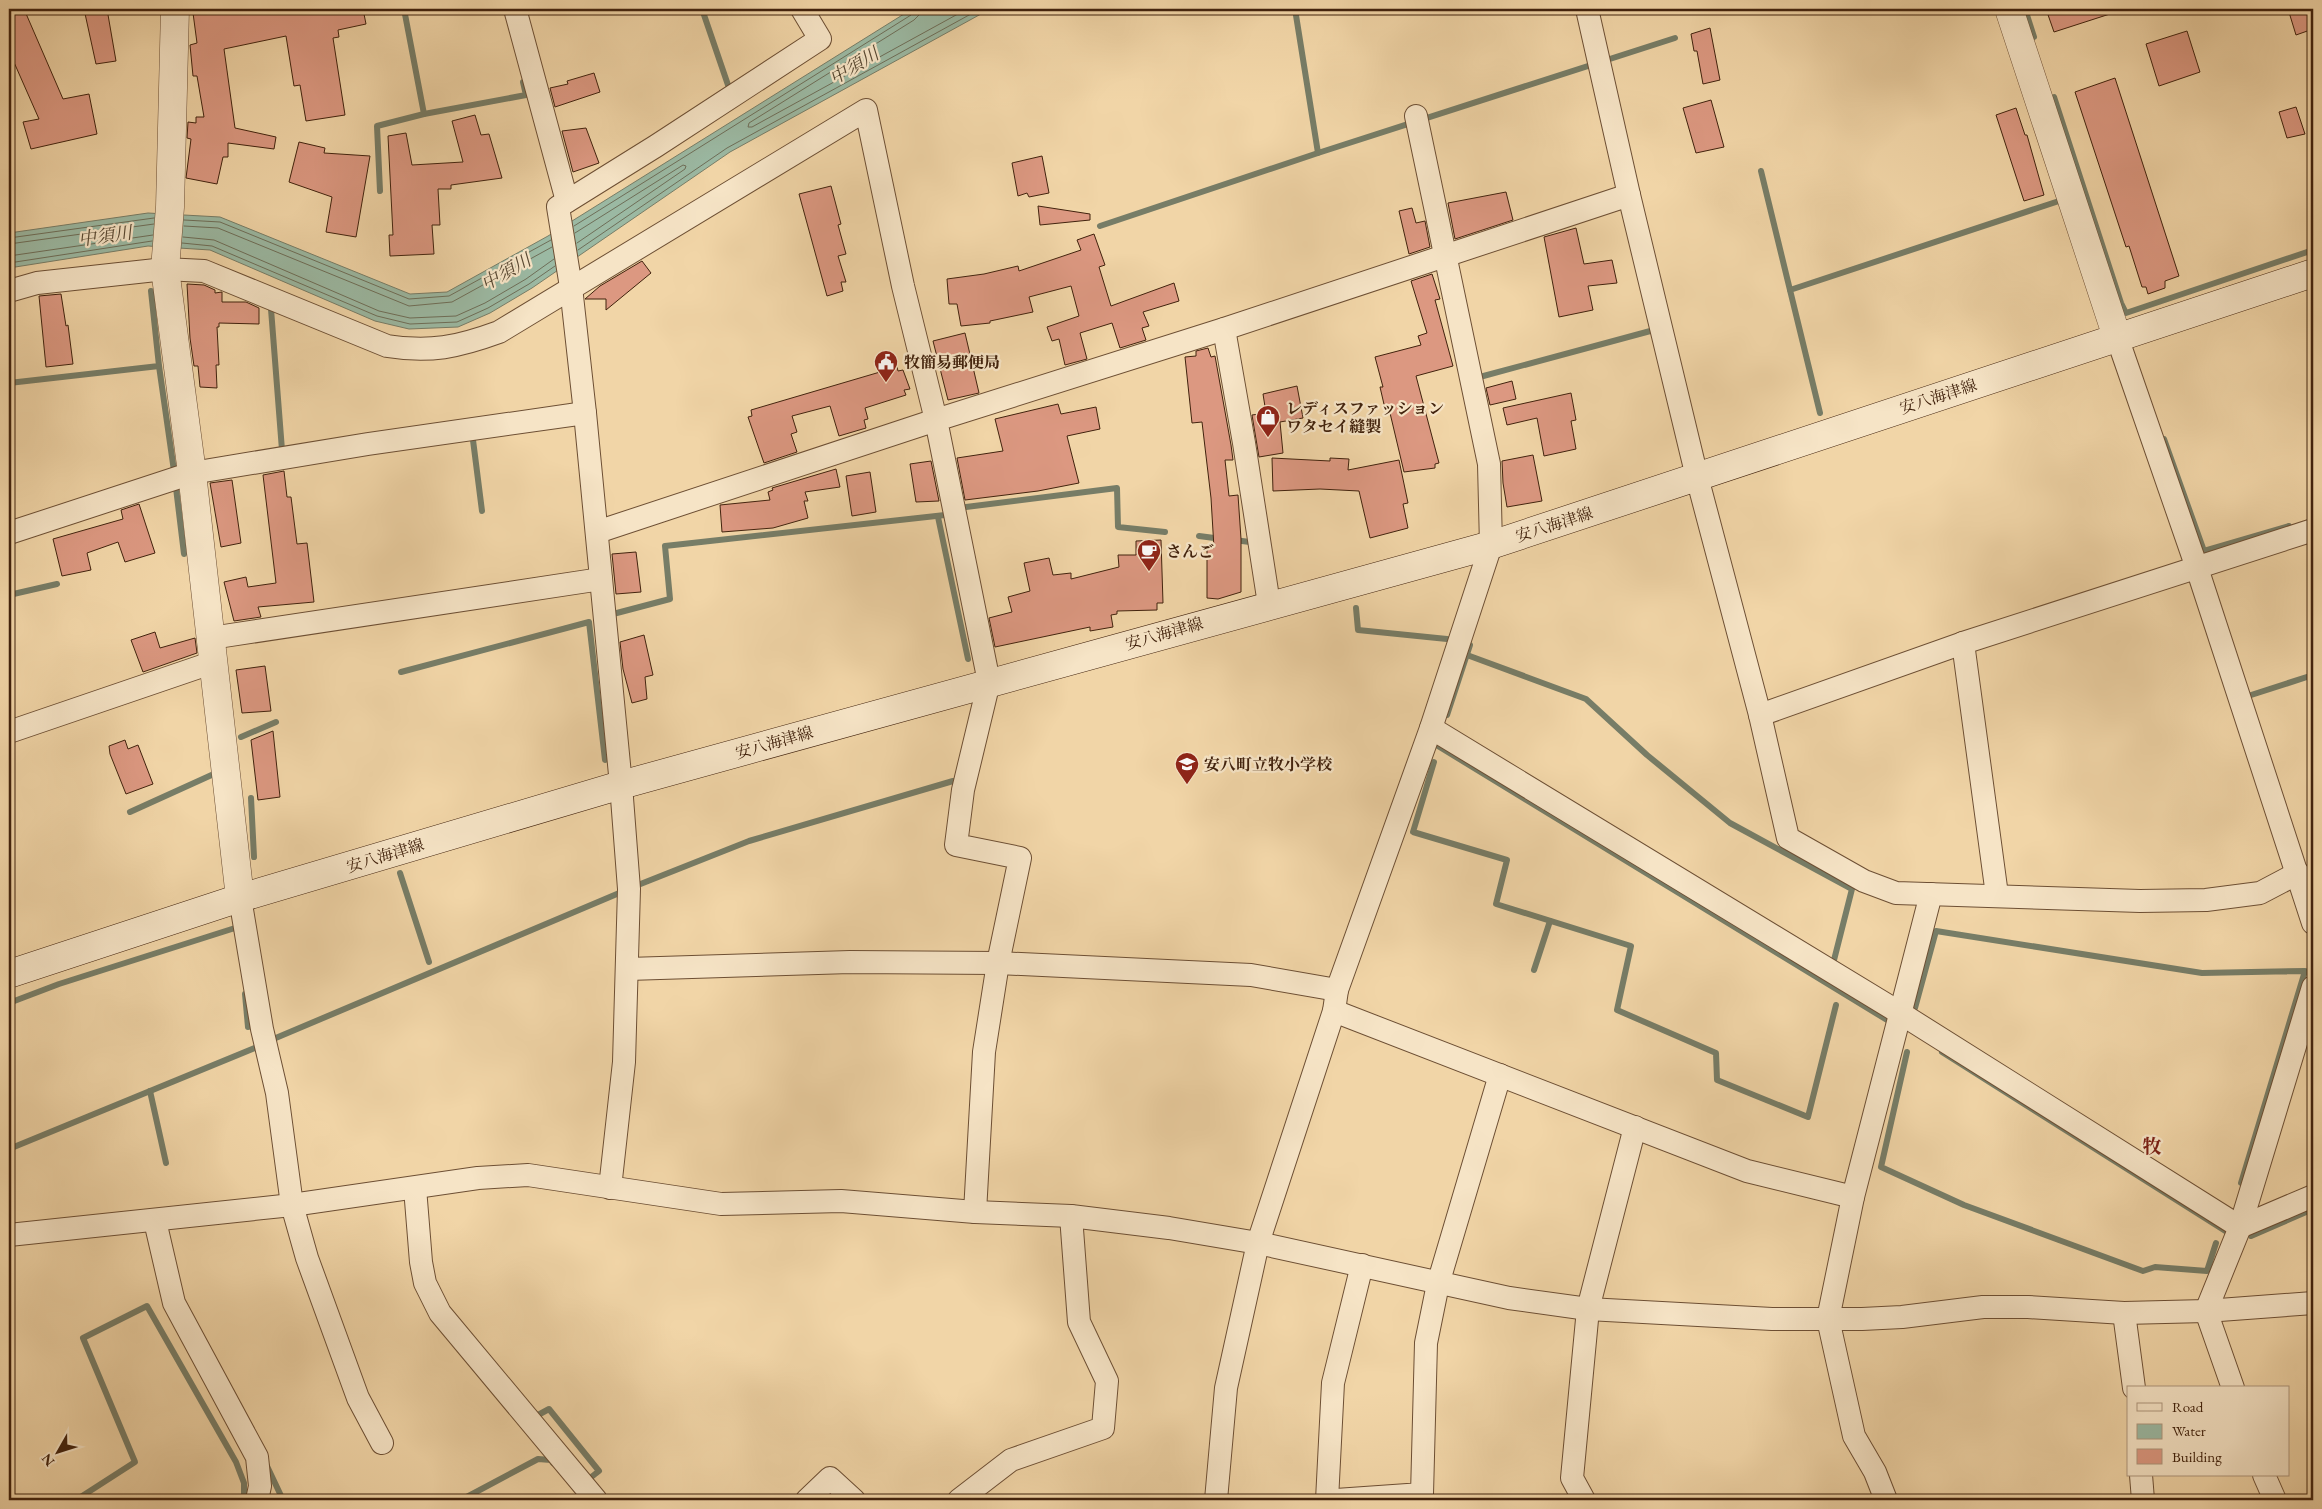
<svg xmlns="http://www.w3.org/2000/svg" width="2322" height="1509" viewBox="0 0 2322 1509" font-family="'EB Garamond','Noto Serif JP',serif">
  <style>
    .water { fill: #9bb9a3; stroke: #777d67 }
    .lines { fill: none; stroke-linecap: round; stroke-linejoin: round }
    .shore { stroke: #6e6e58; stroke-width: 1 }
    .stream { stroke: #777d67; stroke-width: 6 }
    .building { fill: #dc9881; stroke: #41220d }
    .minor-casing { stroke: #6d4f34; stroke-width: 24 }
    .tertiary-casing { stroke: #6d4f34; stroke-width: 29 }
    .secondary-casing { stroke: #41220d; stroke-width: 29 }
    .minor { stroke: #f6e4c6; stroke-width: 22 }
    .tertiary { stroke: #f6e4c6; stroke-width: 28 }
    .secondary { stroke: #f6e4c6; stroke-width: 28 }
    .labels { text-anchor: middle; stroke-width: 4.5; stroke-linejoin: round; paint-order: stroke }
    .poi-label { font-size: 16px; font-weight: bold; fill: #41220d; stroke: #f6e4c6; text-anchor: start }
    .street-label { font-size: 16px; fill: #41220d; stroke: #f6e4c6 }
    .water-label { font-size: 18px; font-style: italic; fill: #584832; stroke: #f6e4c6 }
    .quarter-label { font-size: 19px; font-weight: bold; fill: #7a1f14; stroke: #f6e4c6 }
  </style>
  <rect width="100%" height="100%" fill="#f1d5a7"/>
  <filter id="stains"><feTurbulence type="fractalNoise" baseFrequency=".004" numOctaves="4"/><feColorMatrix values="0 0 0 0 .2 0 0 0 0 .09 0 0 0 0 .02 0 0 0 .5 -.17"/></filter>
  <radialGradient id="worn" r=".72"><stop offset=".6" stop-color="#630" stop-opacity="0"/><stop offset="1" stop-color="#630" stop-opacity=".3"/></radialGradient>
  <!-- water -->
  <polygon class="water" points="912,9 990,9 730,152 532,288 490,313 458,327 409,329 375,321 210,250 148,246 9,268 9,233 148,213 220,217 410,294 447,292 548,236"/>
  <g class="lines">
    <!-- shore -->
    <g class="shore">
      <polyline points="920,9 919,15 914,20 749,123 748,127 752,127 967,9"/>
      <polyline points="184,220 220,222 409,299 449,296 551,240"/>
      <polyline points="184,226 218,228 409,306 452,302 552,247"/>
      <polyline points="574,226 911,15 913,9"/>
      <polyline points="575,233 683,165 686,166 685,169 577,243"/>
      <polyline points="183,237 214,240 379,311 410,318 456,316 485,303 526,279 554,259"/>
      <polyline points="9,238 154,218"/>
      <polyline points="182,243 212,246 377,316 410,324 457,322 488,308 529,284 555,266"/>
      <polyline points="9,244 154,224"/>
      <polyline points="578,250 727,148 980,9"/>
      <polyline points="9,256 153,235"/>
      <polyline points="9,263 152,241"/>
    </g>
    <!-- stream -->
    <g class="stream">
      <polyline points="404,9 424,114"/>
      <polyline points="702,9 728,85"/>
      <polyline points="1295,9 1318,153 1675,38"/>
      <polyline points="2025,9 2034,37"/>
      <polyline points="2054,97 2121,303 2126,313 2313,250"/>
      <polyline points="1761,171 1790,290"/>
      <polyline points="380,191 377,126 424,114 526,95 523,82"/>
      <polyline points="1100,226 1318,153"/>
      <polyline points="271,309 282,450 277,451"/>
      <polyline points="159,366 174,471"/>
      <polyline points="1476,378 1654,330"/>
      <polyline points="9,383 159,366 151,291"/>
      <polyline points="1820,413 1790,290 2059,201"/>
      <polyline points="2164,439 2204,551 2289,526"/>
      <polyline points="473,440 482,511"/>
      <polyline points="176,488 184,554"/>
      <polyline points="966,507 1117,488 1118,527 1165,532"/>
      <polyline points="938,517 968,659"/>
      <polyline points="1199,536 1222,539"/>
      <polyline points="1234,540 1250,542"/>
      <polyline points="9,595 57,584"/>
      <polyline points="1356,608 1358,630 1447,639"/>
      <polyline points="613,614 670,599 665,546 945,515"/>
      <polyline points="1467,655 1586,699 1647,755 1730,823 1852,889 1833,964"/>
      <polyline points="401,672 589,622 605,760"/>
      <polyline points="2248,696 2313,675"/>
      <polyline points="1447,715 1470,645"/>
      <polyline points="241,737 276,722"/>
      <polyline points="1438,746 1892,1023"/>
      <polyline points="1434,762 1413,832 1507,860 1496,904 1631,946 1617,1010 1716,1053 1717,1080 1808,1117 1836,1005"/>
      <polyline points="251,798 254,857"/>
      <polyline points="130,812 216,773"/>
      <polyline points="400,873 429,962"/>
      <polyline points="638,885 749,841 953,781"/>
      <polyline points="1534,970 1550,921"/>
      <polyline points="245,994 248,1027"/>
      <polyline points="9,1003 59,984 235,928 239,934"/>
      <polyline points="1915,1008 1936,931 2202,973 2305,971 2241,1183"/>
      <polyline points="271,1040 624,891"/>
      <polyline points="1907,1052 1881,1167 1964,1205 2143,1271 2155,1267 2207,1271 2216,1243"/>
      <polyline points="1942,1052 2227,1232"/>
      <polyline points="150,1091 166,1163"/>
      <polyline points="9,1149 257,1047"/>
      <polyline points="2251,1236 2313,1209"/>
      <polyline points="538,1415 549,1409 599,1471 590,1478"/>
      <polyline points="266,1464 283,1500"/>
      <polyline points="76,1500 135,1462 83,1338 147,1306 236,1462 244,1483 244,1500"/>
      <polyline points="461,1500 538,1459 551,1460 553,1463"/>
    </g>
  </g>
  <!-- building -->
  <g class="building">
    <polygon points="24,9 63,99 89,94 97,134 31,149 23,122 39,119 9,51 9,14"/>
    <polygon points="84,9 107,9 116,61 96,64"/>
    <polygon points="219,9 363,9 366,24 338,30 339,37 333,38 345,115 306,121 300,85 294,86 286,36 224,49 235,128 276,137 274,149 228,143 228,157 223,157 217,184 186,178 191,139 187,138 188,122 196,123 196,117 204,117 197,76 193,76 190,45 197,43 193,13"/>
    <polygon points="2046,9 2115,9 2116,12 2054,32"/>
    <polygon points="2288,9 2313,9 2313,29 2296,35"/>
    <polygon points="1710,28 1720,80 1703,84 1697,51 1694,51 1691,34"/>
    <polygon points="2187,31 2200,72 2159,86 2146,44"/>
    <polygon points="594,73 600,92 555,107 550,88 568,84 567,81"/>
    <polygon points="2115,78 2179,276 2165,281 2165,288 2148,294 2146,287 2142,287 2129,246 2126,247 2075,92"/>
    <polygon points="1711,100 1724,147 1696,153 1683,108"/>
    <polygon points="2296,107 2305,134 2287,138 2279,112"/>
    <polygon points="2016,108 2025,135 2027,135 2044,195 2024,201 1996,115"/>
    <polygon points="475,115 481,135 489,134 502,178 451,185 451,189 438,189 440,225 432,225 434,254 390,256 389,235 393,235 388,136 406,133 412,165 463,162 452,121"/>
    <polygon points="586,128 599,163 573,172 562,131"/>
    <polygon points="299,142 325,148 324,153 370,156 356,237 326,232 332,197 289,182"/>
    <polygon points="1042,156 1049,193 1029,197 1027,193 1018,196 1012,163"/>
    <polygon points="831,186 841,224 838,225 846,254 838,256 846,282 841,282 843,291 827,296 799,194"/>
    <polygon points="1506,192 1513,220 1455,239 1448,203"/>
    <polygon points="1038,206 1090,214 1090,220 1040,225"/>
    <polygon points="1412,208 1416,223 1425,221 1430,247 1409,254 1399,211"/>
    <polygon points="1576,228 1584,264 1612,260 1617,283 1588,286 1593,310 1559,317 1544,237"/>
    <polygon points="1094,234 1105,265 1099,267 1111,306 1174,283 1179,301 1143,312 1149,326 1142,328 1146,340 1120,348 1112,323 1080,333 1087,359 1065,365 1059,339 1052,341 1047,327 1079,316 1071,286 1029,297 1033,312 990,321 990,323 961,326 957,304 949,304 947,279 984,274 1018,266 1019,271 1081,250 1077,240"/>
    <polygon points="642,261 651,273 606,310 606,299 585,299 600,286"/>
    <polygon points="1432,274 1440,299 1435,300 1453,366 1416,376 1439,463 1435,464 1435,468 1404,472 1390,413 1386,413 1380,387 1383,387 1375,357 1421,345 1418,336 1427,333 1411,281"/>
    <polygon points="187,284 204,285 215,290 215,293 222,292 222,302 246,302 259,308 259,324 219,323 219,327 217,327 219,365 216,365 217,388 200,387 198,366 194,366 190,338"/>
    <polygon points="61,294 66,326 68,325 73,364 46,367 39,296"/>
    <polygon points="965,333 979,393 948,400 933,341"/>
    <polygon points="1208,348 1211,357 1215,356 1231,445 1233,460 1225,460 1229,496 1238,495 1241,539 1241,592 1218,599 1207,598 1207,548 1214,548 1211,498 1202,422 1192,423 1185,357 1196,356 1196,351"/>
    <polygon points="897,367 898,371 903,370 910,389 904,390 906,395 865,408 868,419 864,420 866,428 839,436 830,406 792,416 797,432 791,434 797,452 764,463 748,417 752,416 751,410"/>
    <polygon points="1512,381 1516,399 1490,405 1486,388"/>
    <polygon points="1297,386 1303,418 1280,422 1283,453 1259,457 1252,415 1266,413 1263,394"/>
    <polygon points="1571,393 1576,420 1571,421 1576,449 1544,456 1537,418 1507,425 1503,408"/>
    <polygon points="1058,404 1061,414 1096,407 1100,429 1067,436 1079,483 1038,491 965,500 957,458 1003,451 995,419"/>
    <polygon points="1533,455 1542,501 1507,507 1503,483 1502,461"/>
    <polygon points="1272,458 1330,461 1330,458 1349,459 1348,470 1399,460 1408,503 1403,504 1408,528 1370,538 1359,491 1320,489 1273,491"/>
    <polygon points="931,461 939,501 916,502 910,464"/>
    <polygon points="836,469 840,487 805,492 808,501 804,501 808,518 773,528 722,532 720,505 770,500 768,492 773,490 772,488"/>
    <polygon points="284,471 287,497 291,497 297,544 307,543 314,602 258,607 261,617 234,621 224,582 246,577 248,587 276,583 263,475"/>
    <polygon points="870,472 876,512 852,516 846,476"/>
    <polygon points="232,480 241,543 221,547 210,483"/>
    <polygon points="139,504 155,553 125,562 118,542 87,553 91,570 62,576 53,539 123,519 121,510"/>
    <polygon points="1161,540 1163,603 1157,603 1157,610 1117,611 1117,614 1111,615 1113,627 1090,631 1090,627 995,647 989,618 1012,612 1008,597 1030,591 1024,563 1049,558 1053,575 1071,573 1071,579 1119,567 1118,555 1136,555 1136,541"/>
    <polygon points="636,552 641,592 616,594 612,554"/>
    <polygon points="155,632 160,648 195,638 197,653 143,672 131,640"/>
    <polygon points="644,635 653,675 645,677 647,699 632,703 623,669 620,642"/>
    <polygon points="265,666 271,711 242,713 236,670"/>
    <polygon points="273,731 280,797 258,800 251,740"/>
    <polygon points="125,740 128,749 138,745 153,784 126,794 110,754 109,746"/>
  </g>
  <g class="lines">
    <!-- minor casing -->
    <g class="minor-casing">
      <g id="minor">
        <polyline points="515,9 567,201"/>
        <polyline points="1587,9 1629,195 1697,477 1760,715 1788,838 1864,881 1896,893 2140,901 2206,900 2260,893 2298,873"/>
        <path d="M 9,291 L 37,283 L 165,269 L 204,271 L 387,346 C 430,353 458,347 499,332 L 866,110 L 903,286 L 936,420 L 597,532"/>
        <polyline points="1224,329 1244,443 1269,604"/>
        <polyline points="2117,337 2197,568 2313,923"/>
        <polyline points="9,533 192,473 368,444 585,413"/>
        <polyline points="211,638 601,579"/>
        <polyline points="1963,643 1997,895"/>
        <polyline points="1760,715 1963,643 2313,530"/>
        <polyline points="1431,728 1900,1013 2240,1227 2313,1196"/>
        <polyline points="9,732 214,662"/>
        <polyline points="240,898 262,1029 277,1093 292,1205 307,1258 358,1398 382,1443"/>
        <polyline points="628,969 850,962 998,963 1251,975 1337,990"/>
        <polyline points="1334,1011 1747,1171 1853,1197"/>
        <polyline points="415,1188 421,1262 425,1283 440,1313 596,1500"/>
        <polyline points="610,1188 624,1062 629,889 621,785 585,413 571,287 558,207 656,146 820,39 802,9"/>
        <polyline points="975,1212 984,1052 998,963 1020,858 956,845 963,790 989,682 936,420 1224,329 1629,195"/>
        <polyline points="155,1221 174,1303 257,1457 260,1486 257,1500"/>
        <polyline points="9,1235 292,1205 478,1178 528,1175 721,1204 841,1201 975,1212 1071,1216 1169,1228 1258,1243 1509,1298 1588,1309 1772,1319 1862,1319 1902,1317 1983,1307 2028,1307 2124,1313 2206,1311 2313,1303"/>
        <polyline points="2124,1313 2134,1388"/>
        <polyline points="2233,1388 2206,1311 2240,1227 2313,987"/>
        <polyline points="2141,1475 2143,1500"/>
        <polyline points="2264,1475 2275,1500"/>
        <polyline points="807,1500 830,1478 854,1500"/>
        <polyline points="959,1500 1011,1460 1103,1428 1107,1381 1079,1322 1071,1216"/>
        <polyline points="1216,1500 1226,1388 1258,1243 1334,1011 1337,990 1431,728 1491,545 1489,464 1416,116"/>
        <polyline points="1327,1500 1333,1383 1362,1265"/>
        <polyline points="1336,1500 1422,1494 1426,1343 1438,1284 1500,1075"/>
        <polyline points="1584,1500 1572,1478 1588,1309 1635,1127"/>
        <polyline points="1886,1500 1875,1472 1854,1436 1828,1319 1853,1197 1931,894"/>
      </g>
    </g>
    <!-- tertiary casing -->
    <g class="tertiary-casing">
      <g id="tertiary">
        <polyline points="175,9 170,207 165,269 192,473 240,898"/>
        <polyline points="2009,9 2117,337"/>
      </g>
    </g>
    <!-- secondary casing -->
    <g class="secondary-casing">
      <polyline id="secondary" points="9,974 240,898 621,785 1491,545 2313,273"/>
    </g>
    <!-- minor -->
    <use href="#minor" class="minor"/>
    <!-- tertiary -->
    <use href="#tertiary" class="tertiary"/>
    <!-- secondary -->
    <use href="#secondary" class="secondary"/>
  </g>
  <!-- icons -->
  <defs>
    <g id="civic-pin" transform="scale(1.25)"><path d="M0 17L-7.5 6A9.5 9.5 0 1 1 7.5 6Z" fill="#8f2418" stroke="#f6e4c6"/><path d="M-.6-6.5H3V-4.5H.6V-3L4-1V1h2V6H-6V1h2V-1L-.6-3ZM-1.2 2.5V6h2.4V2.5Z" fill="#fff"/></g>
    <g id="shop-pin" transform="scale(1.25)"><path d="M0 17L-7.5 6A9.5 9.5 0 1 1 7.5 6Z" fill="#8f2418" stroke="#f6e4c6"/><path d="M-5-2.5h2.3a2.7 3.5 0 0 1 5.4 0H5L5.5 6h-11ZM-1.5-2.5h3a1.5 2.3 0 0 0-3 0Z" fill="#fff"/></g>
    <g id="cafe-pin" transform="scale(1.25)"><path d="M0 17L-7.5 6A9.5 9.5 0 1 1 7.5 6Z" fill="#8f2418" stroke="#f6e4c6"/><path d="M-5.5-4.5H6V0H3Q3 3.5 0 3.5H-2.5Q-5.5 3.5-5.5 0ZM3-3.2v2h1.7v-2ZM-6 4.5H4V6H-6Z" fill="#fff"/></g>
    <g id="school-pin" transform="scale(1.25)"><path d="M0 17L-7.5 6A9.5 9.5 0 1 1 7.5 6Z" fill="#8f2418" stroke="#f6e4c6"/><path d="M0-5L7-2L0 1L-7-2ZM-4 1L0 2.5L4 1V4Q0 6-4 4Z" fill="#fff"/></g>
  </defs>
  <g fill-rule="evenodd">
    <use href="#civic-pin" x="886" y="362"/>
    <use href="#shop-pin" x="1268" y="417"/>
    <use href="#cafe-pin" x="1149" y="551"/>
    <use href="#school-pin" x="1187" y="764"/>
  </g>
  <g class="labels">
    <!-- poi labels -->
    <g class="poi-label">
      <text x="904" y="368">牧簡易郵便局</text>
      <text x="1286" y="414">レディスファッション<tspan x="1286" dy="18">ワタセイ縫製</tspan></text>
      <text x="1166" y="557">さんご</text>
      <text x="1204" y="770">安八町立牧小学校</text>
    </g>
    <!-- street labels -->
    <g class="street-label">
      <text transform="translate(1938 396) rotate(-18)" y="6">安八海津線</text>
      <text transform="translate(1554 524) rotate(-18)" y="6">安八海津線</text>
      <text transform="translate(1164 633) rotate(-16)" y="6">安八海津線</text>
      <text transform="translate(774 742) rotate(-16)" y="6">安八海津線</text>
      <text transform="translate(385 855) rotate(-17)" y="6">安八海津線</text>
    </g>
    <!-- water labels -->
    <g class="water-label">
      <text transform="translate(854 66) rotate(-31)" y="6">中須川</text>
      <text transform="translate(105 236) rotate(-8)" y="6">中須川</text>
      <text transform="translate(506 272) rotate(-30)" y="6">中須川</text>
    </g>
    <!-- quarter labels -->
    <g class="quarter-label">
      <text x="2152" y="1153">牧</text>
    </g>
  </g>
  <!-- margin -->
  <rect width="2322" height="1509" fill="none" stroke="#f1d5a7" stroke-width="30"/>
  <rect x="10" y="10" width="2302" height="1489" fill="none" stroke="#41220d" stroke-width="2.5"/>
  <rect x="15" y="15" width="2292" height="1479" fill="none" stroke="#41220d"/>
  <!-- legend -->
  <rect x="2127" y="1386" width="162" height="90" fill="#f6e4c6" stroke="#ae967c"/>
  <rect x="2137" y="1403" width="25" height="8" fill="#f6e4c6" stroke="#ae967c"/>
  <text x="2172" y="1412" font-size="15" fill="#41220d">Road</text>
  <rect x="2137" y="1424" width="25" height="15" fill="#9bb9a3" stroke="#ae967c"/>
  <text x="2172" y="1436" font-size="15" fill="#41220d">Water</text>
  <rect x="2137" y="1449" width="25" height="15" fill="#dc9881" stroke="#ae967c"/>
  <text x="2172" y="1462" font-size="15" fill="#41220d">Building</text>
  <!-- north arrow -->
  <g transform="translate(58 1452) rotate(231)" stroke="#f6e4c6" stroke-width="4" paint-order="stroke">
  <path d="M0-4L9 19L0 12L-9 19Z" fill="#41220d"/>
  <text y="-8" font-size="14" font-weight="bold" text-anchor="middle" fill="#41220d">N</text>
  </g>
  <rect width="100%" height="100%" filter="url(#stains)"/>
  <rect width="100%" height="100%" fill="url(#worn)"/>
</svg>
